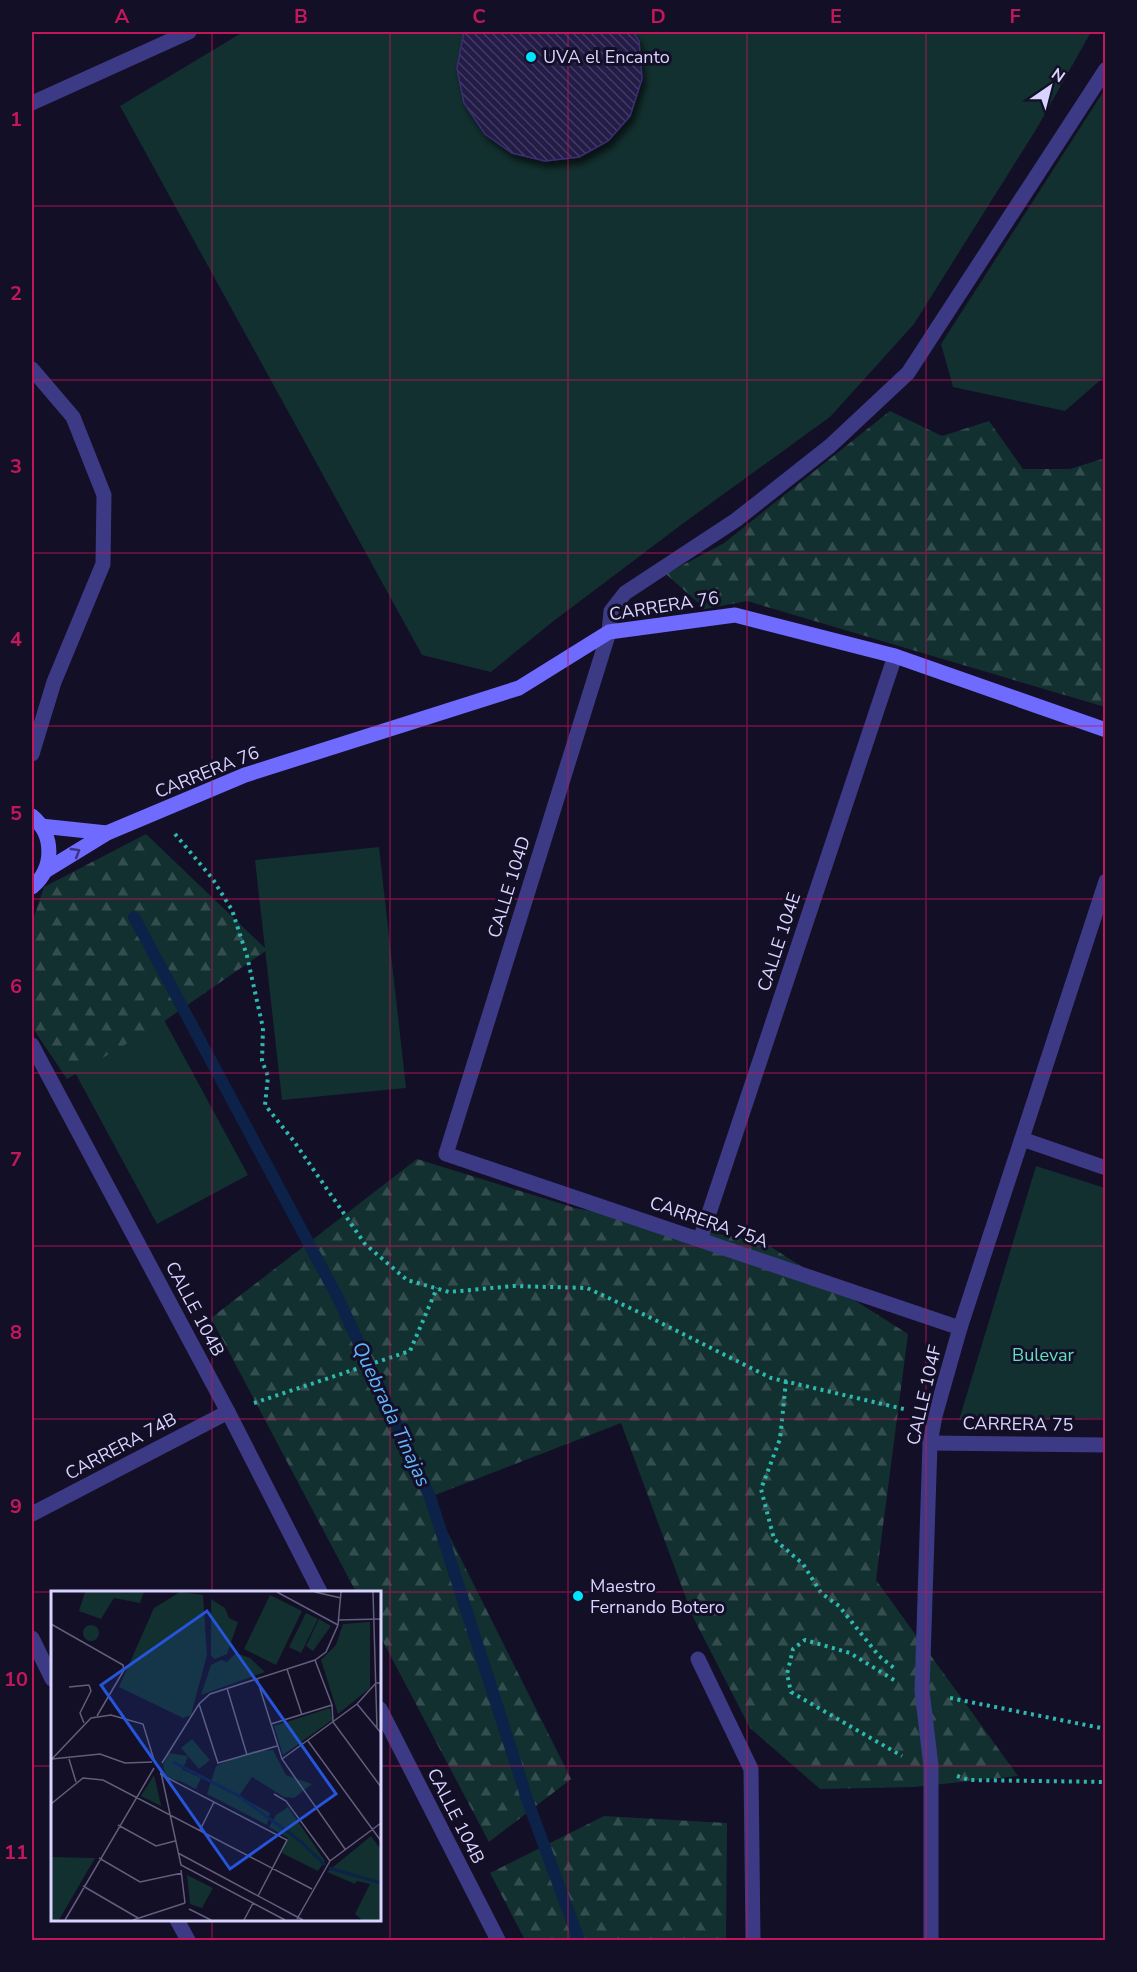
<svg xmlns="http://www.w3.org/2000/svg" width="1137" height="1972" viewBox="0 0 1137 1972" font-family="'Nunito Sans',sans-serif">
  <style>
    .green { fill: #12302f }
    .forest { fill: url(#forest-firs) }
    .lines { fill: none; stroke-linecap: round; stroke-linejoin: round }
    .stream { stroke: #0c2248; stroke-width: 12 }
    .building { fill: url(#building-back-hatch); stroke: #3b2d73; stroke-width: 1.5; filter: url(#shadow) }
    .path { stroke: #2fb8b0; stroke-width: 4; stroke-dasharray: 3 4.5; stroke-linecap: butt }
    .service { stroke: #3d3a85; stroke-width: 15 }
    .minor { stroke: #3d3a85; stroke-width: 15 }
    .tertiary { stroke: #3d3a85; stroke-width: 15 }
    .secondary { stroke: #6f6bff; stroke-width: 15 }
    .oneway { stroke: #38347d }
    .grid { fill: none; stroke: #c2185b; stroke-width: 1.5; stroke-opacity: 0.55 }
    .poi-dot { fill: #00e5ff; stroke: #130f26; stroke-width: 2 }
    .labels { text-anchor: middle; stroke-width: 6; stroke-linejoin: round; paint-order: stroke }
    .poi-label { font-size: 18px; fill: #d9d4ff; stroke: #130f26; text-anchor: start }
    .street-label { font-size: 18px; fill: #d9d4ff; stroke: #130f26 }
    .park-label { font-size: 18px; fill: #5fe0c0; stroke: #130f26 }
    .water-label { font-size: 20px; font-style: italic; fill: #62b6ff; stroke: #130f26 }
    .inset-river { fill: none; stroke: #0c2248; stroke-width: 3 }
    .inset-road { fill: none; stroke: #625e7d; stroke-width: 1.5 }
    .view { fill: #2655da; fill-opacity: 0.15; stroke: #2655da; stroke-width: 3 }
    .inset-edge { fill: none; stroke: #d9d4ff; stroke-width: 3 }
    .neatline { fill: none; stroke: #c2185b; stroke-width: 2 }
    .grid-label { font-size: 20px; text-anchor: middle; font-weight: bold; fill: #c2185b }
  </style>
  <defs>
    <pattern id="forest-firs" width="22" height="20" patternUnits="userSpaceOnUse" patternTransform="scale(1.5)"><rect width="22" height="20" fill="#12302f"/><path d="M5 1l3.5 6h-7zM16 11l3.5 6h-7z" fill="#344d4e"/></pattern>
    <pattern id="building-back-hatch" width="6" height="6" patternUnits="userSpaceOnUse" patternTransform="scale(1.5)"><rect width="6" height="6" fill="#241b47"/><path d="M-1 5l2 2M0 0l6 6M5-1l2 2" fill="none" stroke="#433b63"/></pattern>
    <filter id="shadow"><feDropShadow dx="3.5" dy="6" stdDeviation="3" flood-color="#0009"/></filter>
  </defs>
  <rect width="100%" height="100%" fill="#130f26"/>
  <!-- green -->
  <g class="green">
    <polygon points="243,32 1091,32 1037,128 914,324 830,417 685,522 551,623 491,672 422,655 120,106"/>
    <polygon points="1105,89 1105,376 1065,411 953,387 941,344"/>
    <polygon points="379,847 406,1088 282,1100 255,860"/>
    <polygon points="157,1007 248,1175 157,1224 66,1056"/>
    <polygon points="1036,1166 1105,1188 1105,1418 959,1420"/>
  </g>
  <!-- forest -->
  <g class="forest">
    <polygon points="890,411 942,436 989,421 1023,469 1070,469 1105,458 1105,707 747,601 705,609 666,574 724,543"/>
    <polygon points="146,834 267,950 160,1024 67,1079 32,1027 32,923 44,887"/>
    <polygon points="417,1159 575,1208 763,1242 908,1334 876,1580 1018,1776 914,1787 820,1789 750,1728 693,1617 621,1423 430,1497 571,1779 489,1842 380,1636 380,1592 356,1592 211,1318"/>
    <polygon points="604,1816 727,1823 726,1940 525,1940 490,1873"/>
  </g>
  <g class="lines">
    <!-- stream -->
    <polyline class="stream" points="134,917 338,1298 430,1497 528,1802 579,1940"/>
  </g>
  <!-- building -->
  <polygon class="building" points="464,32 633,32 639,41 642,79 630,116 608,141 579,157 545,161 512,153 485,134 464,103 457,68"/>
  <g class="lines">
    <!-- path -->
    <g class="path">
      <polyline points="175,834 212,878 232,910 247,956 263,1028 262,1061 268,1076 265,1105 293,1140 365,1244 407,1280 449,1292 513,1286 587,1288 645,1315 771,1378 908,1410"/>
      <polyline points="786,1381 780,1439 761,1489 774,1539 803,1564 821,1593 839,1606 879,1656 894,1668"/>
      <polyline points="254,1403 410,1351 437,1288"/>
      <polyline points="894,1680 850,1653 805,1640 793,1649 787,1674 791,1692 902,1756"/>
      <polyline points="950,1698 1106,1729"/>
      <polyline points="957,1776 969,1780 1106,1782"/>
    </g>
    <!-- service -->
    <polyline class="service" points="609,632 611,611 625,593 736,520 830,446 908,373 1106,69"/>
    <!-- minor -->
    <g class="minor">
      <polyline points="32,103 189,32"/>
      <polyline points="609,632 446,1154 960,1328"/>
      <polyline points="32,1045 228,1412 320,1592"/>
      <polyline points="1022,1139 1106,1168"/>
      <polyline points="700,1240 895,656"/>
      <polyline points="930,1443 1106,1445"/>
      <polyline points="32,1514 228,1412"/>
      <polyline points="32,1638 52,1679"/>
      <polyline points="698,1659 751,1769 753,1940"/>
      <polyline points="380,1709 498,1940"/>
      <polyline points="177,1920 188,1940"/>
      <polyline points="931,1940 931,1766 922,1691 930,1443 935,1416 960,1328 1106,881"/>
    </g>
    <!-- tertiary -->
    <polyline class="tertiary" points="32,369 73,417 104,495 103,564 54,682 32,754"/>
    <!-- secondary -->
    <g class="secondary">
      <path d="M 32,816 C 54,834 55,868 32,887"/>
      <polyline points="41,826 107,833"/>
      <polyline points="45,871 107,833 245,775 519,688 609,632 735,615 895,656 1106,730"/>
    </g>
  </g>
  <!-- one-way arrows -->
  <defs><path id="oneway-chevron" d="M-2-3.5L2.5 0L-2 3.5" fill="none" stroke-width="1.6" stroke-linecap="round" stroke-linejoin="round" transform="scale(1.5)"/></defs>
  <use class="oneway" href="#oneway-chevron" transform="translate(76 852) rotate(-31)"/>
  <!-- grid -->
  <path class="grid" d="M 212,32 L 212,1592M 390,32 L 390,1940M 568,32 L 568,1940M 747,32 L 747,1940M 926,32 L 926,1940M 32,206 L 1106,206M 32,380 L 1106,380M 32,553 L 1106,553M 32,726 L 1106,726M 32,899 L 1106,899M 32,1073 L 1106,1073M 32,1246 L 1106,1246M 32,1419 L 1106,1419M 32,1592 L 1106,1592M 32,1766 L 52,1766M 380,1766 L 1106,1766M 212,1920 L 212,1940"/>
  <!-- markers -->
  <g class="poi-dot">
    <circle cx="531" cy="57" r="6"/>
    <circle cx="578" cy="1596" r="6"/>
  </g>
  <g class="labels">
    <!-- poi labels -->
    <g class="poi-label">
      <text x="543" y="63">UVA el Encanto</text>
      <text x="590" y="1592">Maestro<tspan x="590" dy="21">Fernando Botero</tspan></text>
    </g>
    <!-- street labels -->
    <g class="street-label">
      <text transform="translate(664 606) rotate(-9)" y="6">CARRERA 76</text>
      <text transform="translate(207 772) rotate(-22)" y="6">CARRERA 76</text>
      <text transform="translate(509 887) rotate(-73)" y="6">CALLE 104D</text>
      <text transform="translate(779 942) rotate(-72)" y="6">CALLE 104E</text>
      <text transform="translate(709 1222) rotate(19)" y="6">CARRERA 75A</text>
      <text transform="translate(195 1309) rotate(62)" y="6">CALLE 104B</text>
      <text transform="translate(924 1395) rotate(-77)" y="6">CALLE 104F</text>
      <text transform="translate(1018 1424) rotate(1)" y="6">CARRERA 75</text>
      <text transform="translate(121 1446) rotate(-28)" y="6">CARRERA 74B</text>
      <text transform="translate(456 1816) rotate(63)" y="6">CALLE 104B</text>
    </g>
    <!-- park labels -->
    <g class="park-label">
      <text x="1043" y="1361">Bulevar</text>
    </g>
    <!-- water labels -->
    <g class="water-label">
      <text transform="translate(392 1414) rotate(65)" y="7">Quebrada Tinajas</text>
    </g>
  </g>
  <!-- overview -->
  <g transform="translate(51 1591)">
    <rect width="330" height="330" fill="#130f26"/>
    <path d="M 129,1 L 152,4 L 156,64 L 140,124 L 132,127 L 68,96 L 103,17 ZM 219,4 L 251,20 L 225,74 L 193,58 ZM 160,8 L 174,17 L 178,27 L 187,31 L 176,63 L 164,68 L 160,65 ZM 255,22 L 267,28 L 250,62 L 238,56 ZM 268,28 L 280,35 L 262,60 L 255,55 ZM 319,31 L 319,97 L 287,123 L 270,69 L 285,54 L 292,33 ZM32 42a8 8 0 1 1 16 0a8 8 0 1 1-16 0ZM 279,117 L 281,129 L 232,164 L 223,135 ZM 141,148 L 159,169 L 148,178 L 130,157 ZM 130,178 L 150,187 L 145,198 L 125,188 ZM 103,184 L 110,214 L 110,215 L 90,205 ZM 320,245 L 330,259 L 330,329 L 311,329 L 304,323 L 319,293 L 306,290 L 304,293 L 276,281 ZM 0,266 L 44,267 L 8,329 L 0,329 Z" fill="#12302f"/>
    <path d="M 34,1 L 93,1 L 89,12 L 63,7 L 50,28 L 28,20 ZM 185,62 L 199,67 L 214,81 L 150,104 L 160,74 L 170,69 L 176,71 ZM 222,159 L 235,184 L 261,193 L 243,207 L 233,206 L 201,186 L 188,205 L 219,222 L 216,234 L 156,203 L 165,175 L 202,160 ZM 118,162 L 137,165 L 127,190 L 115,186 L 112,174 ZM 237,216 L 274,270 L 267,280 L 231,262 L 237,247 L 218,236 L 225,224 ZM 136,284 L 162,297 L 151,317 L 139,313 Z" fill="#12302f"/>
    <path class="inset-river" d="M 122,171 L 188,205 L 249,250 L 274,274M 278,277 L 330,292"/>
    <path class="inset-road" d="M 226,1 L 287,34M 264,1 L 290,7M 322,1 L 326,137M 287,29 L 330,28M 0,33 L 72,74 L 73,79 L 46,125M 264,69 L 281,114 L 282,131 L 330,196M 236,78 L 251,124M 206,88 L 231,168 L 294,258M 18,96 L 38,94M 176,97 L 196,164M 148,113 L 167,172 L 226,155M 306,113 L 330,142M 33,132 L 29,122 L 40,100 L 38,94M 220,133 L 281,114M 257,150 L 330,250M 1,168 L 49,163 L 74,172 L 101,171M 18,168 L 25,191M 231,168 L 306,113 L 325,92 L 330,92M 0,169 L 40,127 L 60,124 L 92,133 L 103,169M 111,172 L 148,113 L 159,103 L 264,69 L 275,61 L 287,34 L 290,1M 109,177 L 130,274 L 234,329M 109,183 L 236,249 L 207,305M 223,203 L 235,210 L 279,270M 0,213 L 32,187 L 52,189 L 261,298M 67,234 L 105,255 L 124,250M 149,239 L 163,211M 127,262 L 252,329M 48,267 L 89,291 L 131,282M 130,279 L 134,312M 32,295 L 87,327M 138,318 L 160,329M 246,328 L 279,270 L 330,232M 14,329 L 103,177M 82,329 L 134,312M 193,329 L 202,312"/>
    <path class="view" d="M 156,20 L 285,203 L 179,278 L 50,94 Z"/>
    <rect width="330" height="330" class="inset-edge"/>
  </g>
  <!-- border -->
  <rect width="1137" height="1972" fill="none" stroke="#130f26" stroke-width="66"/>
  <!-- north arrow -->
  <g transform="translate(1050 87) rotate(35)" stroke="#130f26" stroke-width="4.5" paint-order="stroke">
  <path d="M0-4.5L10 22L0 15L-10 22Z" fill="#d9d4ff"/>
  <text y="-9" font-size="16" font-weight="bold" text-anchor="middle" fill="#d9d4ff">N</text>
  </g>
  <rect x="33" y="33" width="1071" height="1906" class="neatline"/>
  <g class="grid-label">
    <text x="122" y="23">A</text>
    <text x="301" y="23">B</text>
    <text x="479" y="23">C</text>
    <text x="658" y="23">D</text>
    <text x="836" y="23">E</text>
    <text x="1015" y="23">F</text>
    <text x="16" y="126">1</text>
    <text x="16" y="300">2</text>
    <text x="16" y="473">3</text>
    <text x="16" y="646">4</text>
    <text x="16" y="820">5</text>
    <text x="16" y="993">6</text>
    <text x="16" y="1166">7</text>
    <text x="16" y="1339">8</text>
    <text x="16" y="1513">9</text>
    <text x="16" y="1686">10</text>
    <text x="16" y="1859">11</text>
  </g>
</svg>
